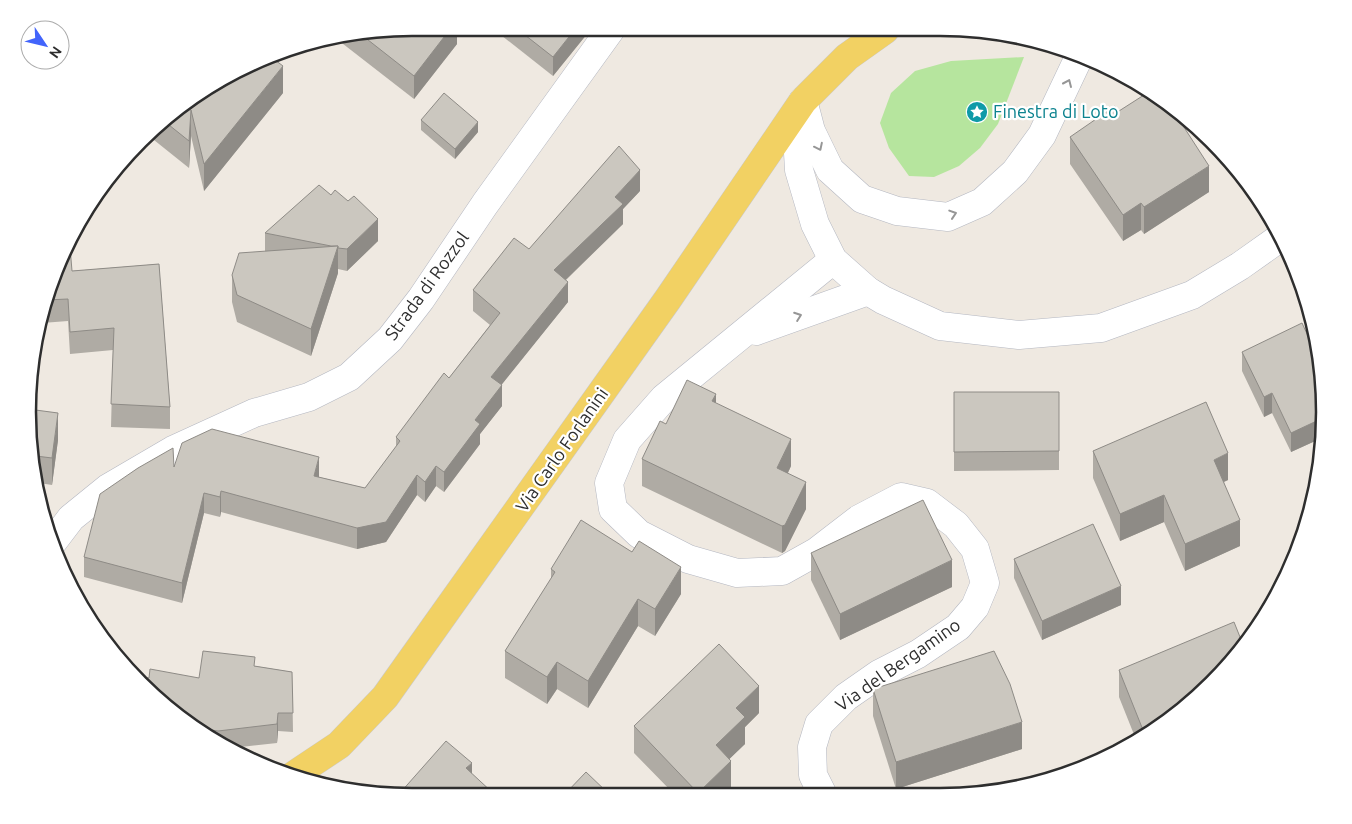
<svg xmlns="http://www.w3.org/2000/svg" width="1352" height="824" viewBox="0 0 1352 824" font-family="Ubuntu,sans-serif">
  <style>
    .green { fill: #b6e59e }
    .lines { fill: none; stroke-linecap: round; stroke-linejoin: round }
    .minor-casing { stroke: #b4b7c1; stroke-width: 29 }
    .major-casing { stroke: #c9c9c9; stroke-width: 29 }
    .minor { stroke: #fff; stroke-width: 28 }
    .major { stroke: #f2d163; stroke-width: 28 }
    .wall { fill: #afaba4 }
    .shaded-wall { fill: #8e8b86 }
    .building { fill: #cbc7bf; stroke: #8e8b86 }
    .oneway { stroke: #969696 }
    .labels { text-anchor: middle; stroke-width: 4.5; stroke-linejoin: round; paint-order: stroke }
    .culture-label { font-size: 18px; fill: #0d838f; stroke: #fff; text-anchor: start }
    .street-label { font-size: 18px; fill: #2e2e2e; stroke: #fff }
    .rim { fill: none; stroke: #2e2e2e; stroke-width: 2.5 }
  </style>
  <rect width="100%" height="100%" fill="#efe9e1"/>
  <!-- green -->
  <polygon class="green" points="1024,57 998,124 980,148 959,166 934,177 909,176 889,148 880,123 891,93 915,71 951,61"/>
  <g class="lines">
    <!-- minor casing -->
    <g class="minor-casing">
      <g id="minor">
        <polyline points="803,101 797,136 799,170 815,224 833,260 868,291 883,300 940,326 1019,335 1101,328 1192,295 1240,266 1281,237"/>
        <polyline points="805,108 811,131 830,170 862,199 897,211 948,217 982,202 1015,172 1042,135 1080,55"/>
        <polyline points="756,331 868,291"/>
        <polyline points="52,543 71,518 108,488 173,450 254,413 309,397 349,377 390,339 421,299 485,204 611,29"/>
        <polyline points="823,795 813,775 812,747 819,724 846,697 879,674 918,654 958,627 975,607 985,583 975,549 956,525 927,503 901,497 859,519 816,552 782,571 737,573 688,559 639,534 613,509 609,483 627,440 664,398 833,260"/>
      </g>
    </g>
    <!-- major casing -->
    <g class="major-casing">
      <polyline id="major" points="294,775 339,745 385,697 668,299 803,101 847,57 885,30"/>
    </g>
    <!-- minor -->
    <use href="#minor" class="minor"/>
    <!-- major -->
    <use href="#major" class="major"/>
  </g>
  <!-- wall -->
  <g class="wall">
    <polygon points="412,28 457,28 457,44 414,99 338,40"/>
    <polygon points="492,28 591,29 553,76"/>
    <polygon points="283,93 204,191 191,136 189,168 154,140 144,141 178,107"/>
    <polygon points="1119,111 1209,192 1144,234 1141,230 1123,241 1070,164 1070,137"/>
    <polygon points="421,120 478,132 455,159 421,130"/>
    <polygon points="640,191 623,209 623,224 566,280 568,302 501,385 502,406 480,434 480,444 444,492 436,486 425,502 417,495 386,542 357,549 221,512 220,517 204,513 182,603 84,577 84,557 174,467 319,477 365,488 396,447 396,437 449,378 490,325 473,311 473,290 529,249"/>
    <polygon points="265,233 378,241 347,271 338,269 338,273 311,356 237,322 232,302 232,275 265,252"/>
    <polygon points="159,264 170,407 170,429 111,427 113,350 70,354 68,321 42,323 48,289 72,271"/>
    <polygon points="1242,352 1321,364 1324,437 1291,452 1272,413 1264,417 1242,371"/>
    <polygon points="954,392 1059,392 1059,470 954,471"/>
    <polygon points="716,403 791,466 788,473 806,509 785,551 782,553 642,486 642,459"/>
    <polygon points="28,412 58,440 52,485 39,483"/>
    <polygon points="1093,451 1228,480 1224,482 1240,546 1185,571 1164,522 1120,541 1093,478"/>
    <polygon points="811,553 952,587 840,640 811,580"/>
    <polygon points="1014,559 1121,605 1042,640 1014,578"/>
    <polygon points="551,569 681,594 655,636 638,626 588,708 557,689 547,704 505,678 505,651 551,579"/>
    <polygon points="255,666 292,672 293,732 278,731 277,743 232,748 178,717 149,678 199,678"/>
    <polygon points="1119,670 1193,701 1137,742 1119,697"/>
    <polygon points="873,689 1022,749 896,789 873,716"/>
    <polygon points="759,713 745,727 745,744 729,759 731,788 724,795 674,794 634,753 634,726"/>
  </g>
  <!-- shaded-wall -->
  <g class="shaded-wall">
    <polygon points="451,28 457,28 457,44 414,99 414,76"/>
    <polygon points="576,28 591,29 553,76 553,57"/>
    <polygon points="283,66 283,93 204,191 204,164"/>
    <polygon points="191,110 191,136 189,168 189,141"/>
    <polygon points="478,122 478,132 455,159 455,149"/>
    <polygon points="1209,166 1209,192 1144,234 1144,207"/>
    <polygon points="640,170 640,191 623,209 623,224 554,291 554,270 615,197"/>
    <polygon points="1141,203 1141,230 1123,241 1123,215"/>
    <polygon points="378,219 378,241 347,271 347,249"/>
    <polygon points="338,246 338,273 311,356 311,329"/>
    <polygon points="568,282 568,302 491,398 491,377"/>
    <polygon points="502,385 502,406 480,434 480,444 444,492 444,472 475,420"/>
    <polygon points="1272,393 1272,413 1264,417 1264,397"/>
    <polygon points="716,394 716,421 712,401"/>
    <polygon points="58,413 58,440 52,485 52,458"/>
    <polygon points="1323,418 1324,437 1291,452 1291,433"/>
    <polygon points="791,439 791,466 777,495 777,468"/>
    <polygon points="1228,453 1228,480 1214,486 1214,460"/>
    <polygon points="319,457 319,478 314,476"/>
    <polygon points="436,466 436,486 425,502 425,482"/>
    <polygon points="417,475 417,495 386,542 357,549 357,528"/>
    <polygon points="806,482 806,509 785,551 782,553 782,526"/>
    <polygon points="221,491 221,512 220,517 220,497"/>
    <polygon points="204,493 204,513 182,603 182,583"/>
    <polygon points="1164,495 1164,522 1120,541 1120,514"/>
    <polygon points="1240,520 1240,546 1185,571 1185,544"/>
    <polygon points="952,560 952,587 840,640 840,614"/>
    <polygon points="681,567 681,594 655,636 655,609"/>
    <polygon points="1121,586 1121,605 1042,640 1042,621"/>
    <polygon points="638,599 638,626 588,708 588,681"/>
    <polygon points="557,662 557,689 547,704 547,677"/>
    <polygon points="759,686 759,713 745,727 745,744 716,772 716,745 736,708"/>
    <polygon points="278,713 278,731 277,743 277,724"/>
    <polygon points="1167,720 1143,737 1143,730"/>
    <polygon points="1022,722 1022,749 896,789 896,762"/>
    <polygon points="731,761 731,788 724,795 698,795 698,793"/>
    <polygon points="472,763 472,783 466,768"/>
  </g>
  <!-- building -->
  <g class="building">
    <polygon points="412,28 451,28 414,76 363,36"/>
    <polygon points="516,28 576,28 553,57"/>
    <polygon points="271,57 283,66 204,164 191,110 189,141 164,121 178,107"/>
    <polygon points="444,93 478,122 455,149 421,120"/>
    <polygon points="1144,95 1148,100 1155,96 1169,104 1209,166 1144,207 1141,203 1123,215 1070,137 1115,106 1119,111"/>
    <polygon points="619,146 640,170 615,197 623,204 554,270 568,282 491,377 502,385 475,420 480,424 444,472 436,466 425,482 417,475 386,522 357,528 221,491 220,497 204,493 182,583 84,557 100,494 138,468 173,448 174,467 182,443 212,429 319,457 314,476 365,488 400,441 396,437 444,373 449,378 500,313 473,290 514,238 529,249"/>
    <polygon points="319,185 331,195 335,190 348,201 354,196 378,219 347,249 338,248 338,246 331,246 265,233"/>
    <polygon points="338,246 311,329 237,295 232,275 239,253"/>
    <polygon points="70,247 72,271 159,264 170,407 111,404 114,328 70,332 68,299 46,300 48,289"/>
    <polygon points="1302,323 1321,364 1323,418 1291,433 1272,393 1264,397 1242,352"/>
    <polygon points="687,380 716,394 712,401 791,439 777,468 806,482 785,525 782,526 642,459 660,421 666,424"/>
    <polygon points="954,392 1059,392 1059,451 954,452"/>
    <polygon points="1206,402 1228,453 1214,460 1240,520 1185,544 1164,495 1120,514 1093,451"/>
    <polygon points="28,409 58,413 52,458 36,456 35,460 28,412"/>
    <polygon points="923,500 952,560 840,614 811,553"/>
    <polygon points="581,520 632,552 639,541 681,567 655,609 638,599 588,681 557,662 547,677 505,651 555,572 551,569"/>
    <polygon points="1093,524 1121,586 1042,621 1014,559"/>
    <polygon points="1234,622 1244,647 1193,701 1167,720 1143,730 1119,670"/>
    <polygon points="719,644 759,686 736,708 745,717 716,745 731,761 698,793 634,726"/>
    <polygon points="203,651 255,657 254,666 292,672 293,713 278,713 277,724 218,731 197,728 178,717 138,677 149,678 150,669 199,678"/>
    <polygon points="994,651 1010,684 1022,722 896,762 873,689"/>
    <polygon points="446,741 472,763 466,768 494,794 400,793"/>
    <polygon points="586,772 609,794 565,794"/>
  </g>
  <!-- one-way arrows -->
  <defs><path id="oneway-chevron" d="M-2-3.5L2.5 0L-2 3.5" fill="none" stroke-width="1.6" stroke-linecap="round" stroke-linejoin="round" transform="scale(1.25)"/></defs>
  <g class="oneway">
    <use href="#oneway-chevron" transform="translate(1068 83) rotate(-66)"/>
    <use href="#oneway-chevron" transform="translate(819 147) rotate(64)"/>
    <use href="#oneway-chevron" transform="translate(953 214) rotate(-18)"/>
    <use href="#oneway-chevron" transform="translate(798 316) rotate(-20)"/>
  </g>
  <!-- icons -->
  <defs>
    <g id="sight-disc" transform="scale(1.125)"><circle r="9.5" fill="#0f9aa8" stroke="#fff"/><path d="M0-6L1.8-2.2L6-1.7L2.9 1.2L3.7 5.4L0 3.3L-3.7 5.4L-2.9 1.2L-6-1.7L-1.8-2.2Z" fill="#fff"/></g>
  </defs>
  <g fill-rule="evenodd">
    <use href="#sight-disc" x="977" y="112"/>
  </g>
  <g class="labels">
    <!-- culture labels -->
    <g class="culture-label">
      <text x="993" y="118">Finestra di Loto</text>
    </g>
    <!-- street labels -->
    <g class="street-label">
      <text transform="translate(427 286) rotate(-54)" y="6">Strada di Rozzol</text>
      <text transform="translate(562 450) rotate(-55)" y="6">Via Carlo Forlanini</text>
      <text transform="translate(898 665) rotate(-35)" y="6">Via del Bergamino</text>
    </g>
  </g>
  <!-- crop -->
  <path d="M0 0H1352V824H0ZM412 36H940A376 376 0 0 1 1316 412V412A376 376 0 0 1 940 788H412A376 376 0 0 1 36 412V412A376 376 0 0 1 412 36Z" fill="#fff" fill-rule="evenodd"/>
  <path class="rim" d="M412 36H940A376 376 0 0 1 1316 412V412A376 376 0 0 1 940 788H412A376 376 0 0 1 36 412V412A376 376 0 0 1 412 36Z"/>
  <!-- north arrow -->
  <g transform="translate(45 45) rotate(125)"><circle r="24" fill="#ffffff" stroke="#ababab"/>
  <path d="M0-4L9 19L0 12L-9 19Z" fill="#4264fb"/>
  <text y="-8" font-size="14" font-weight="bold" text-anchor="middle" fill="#2e2e2e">N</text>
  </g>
</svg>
